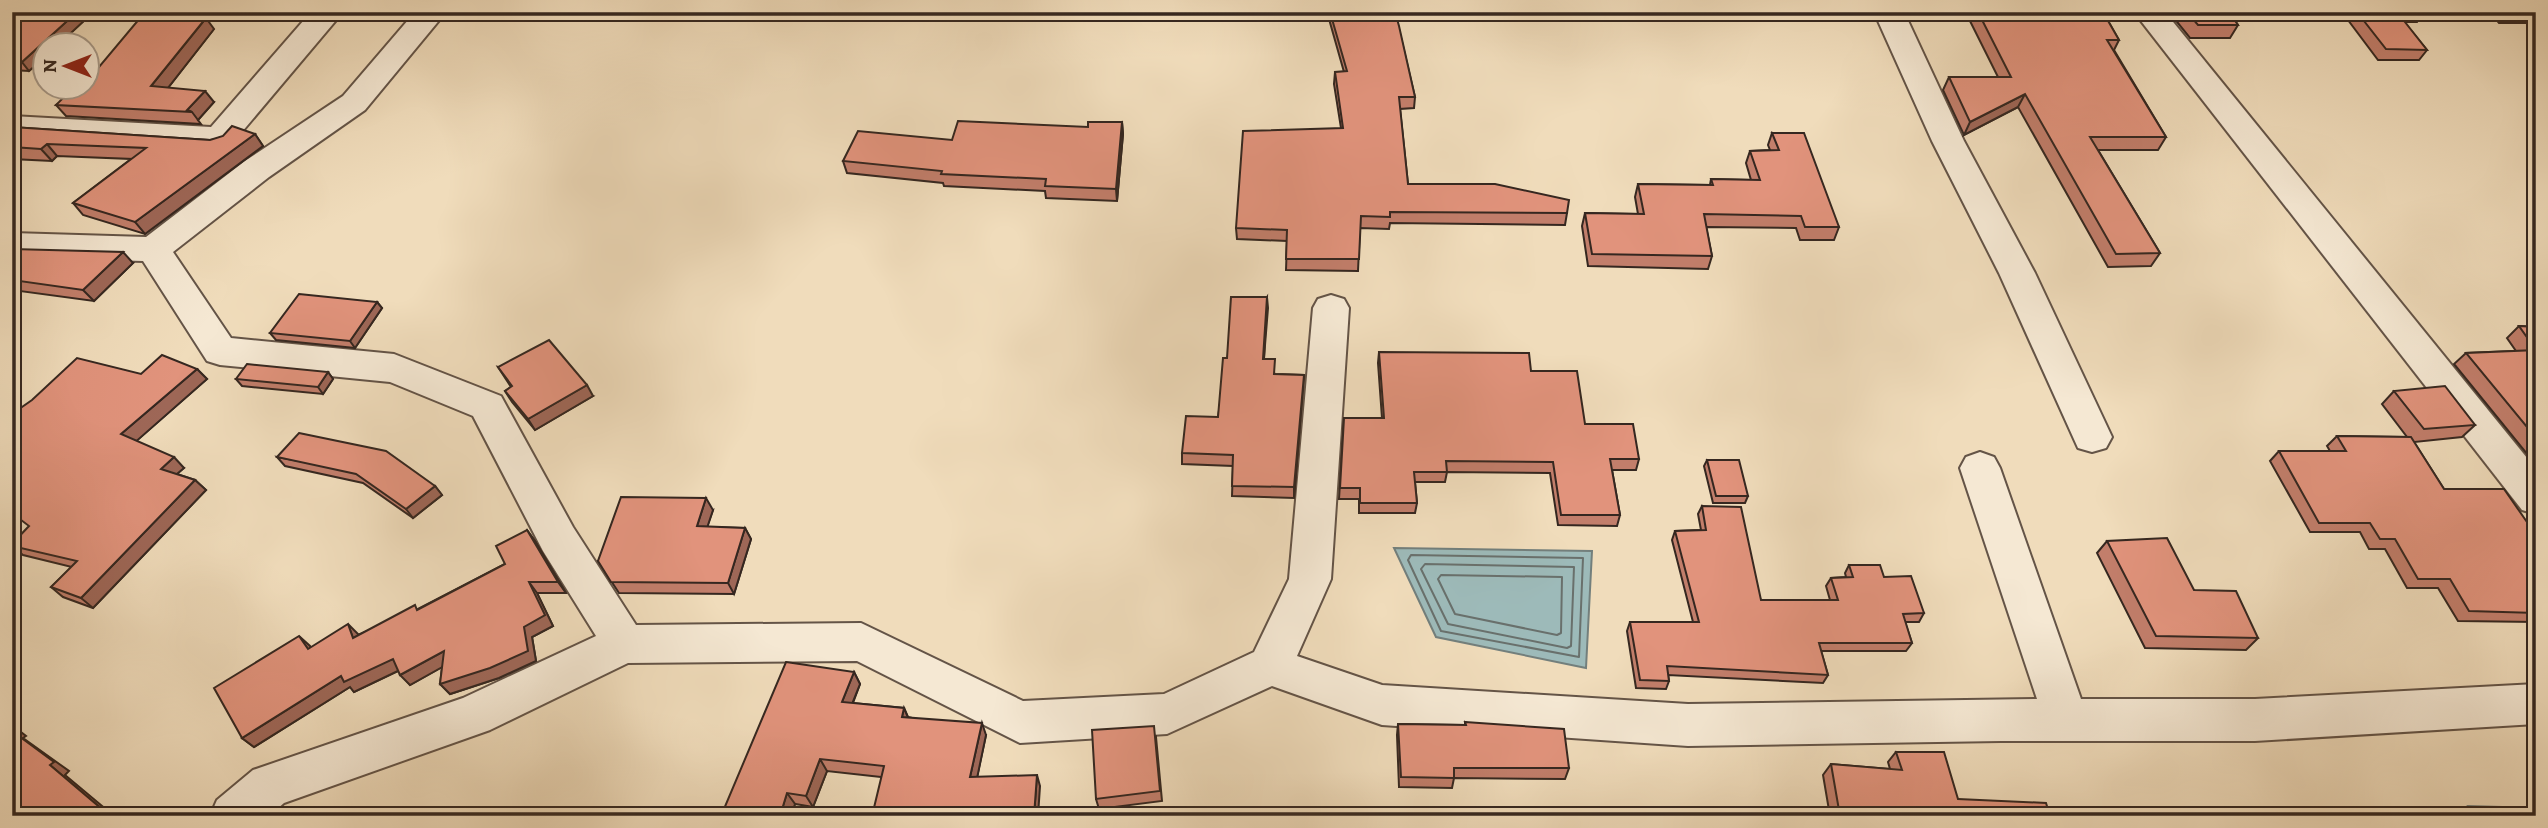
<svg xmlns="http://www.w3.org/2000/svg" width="2548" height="828" viewBox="0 0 2548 828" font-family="Alegreya,serif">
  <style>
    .water { fill: #9dbab9; stroke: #737f7c; stroke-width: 2 }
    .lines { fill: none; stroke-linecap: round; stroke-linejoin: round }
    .shore { stroke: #69706c; stroke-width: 2 }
    .minor-casing { stroke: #645447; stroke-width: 4 }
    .minor { fill: #f5e8d3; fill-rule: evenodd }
    .wall { fill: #c27e6b; stroke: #352720; stroke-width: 2 }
    .shaded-wall { fill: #9e6757; stroke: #352720; stroke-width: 2 }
    .building { fill: #e1937c; stroke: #352720; stroke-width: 2 }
  </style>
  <rect width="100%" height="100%" fill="#f0dcbb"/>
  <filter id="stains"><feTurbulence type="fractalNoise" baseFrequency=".00286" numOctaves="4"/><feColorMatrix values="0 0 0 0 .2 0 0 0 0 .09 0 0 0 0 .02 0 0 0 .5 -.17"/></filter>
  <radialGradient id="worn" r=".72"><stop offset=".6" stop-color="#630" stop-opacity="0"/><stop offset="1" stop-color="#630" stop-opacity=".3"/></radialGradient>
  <!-- water -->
  <g class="water">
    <polygon points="1394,548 1592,551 1586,668 1436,637"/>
    <polygon points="2468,806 2536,808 2536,816 2473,816"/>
  </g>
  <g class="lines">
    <!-- shore -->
    <g class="shore">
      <polygon points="1411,555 1583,558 1579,657 1441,631 1408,560"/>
      <polygon points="1425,564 1574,567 1571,646 1567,648 1448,624 1421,569"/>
      <polygon points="1441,575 1562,577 1561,633 1557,635 1455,614 1438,579"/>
    </g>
    <!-- minor casing -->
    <g class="minor-casing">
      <g id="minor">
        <polygon points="311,12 343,12 230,146 219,149 12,136 12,116 211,127"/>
        <polygon points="415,12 446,12 365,110 269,177 173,252 231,338 394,354 501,396 573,527 636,625 861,623 1023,701 1164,694 1254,652 1289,579 1313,308 1318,299 1331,295 1344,299 1349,308 1331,579 1297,656 1382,685 1688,704 2037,699 1960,468 1966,457 1980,452 1994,457 2000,468 2081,699 2255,699 2536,684 2536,724 2255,741 2001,741 1688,746 1382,725 1272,686 1167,734 1020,743 857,661 628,663 490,730 284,803 269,816 210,816 217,800 253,770 463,698 596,636 543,551 473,416 390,382 220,365 207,361 143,261 12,257 12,233 146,237 245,161 343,96"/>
        <polygon points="1874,12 1904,12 1964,141 2035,273 2112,437 2106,448 2092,452 2078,448 1999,273 1932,141"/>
        <polygon points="2134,12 2165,12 2536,469 2536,514 2522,510"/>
      </g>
    </g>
    <!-- minor -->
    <use href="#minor" class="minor"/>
  </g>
  <!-- wall -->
  <g class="wall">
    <polygon points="12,12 110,12 107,16 87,18 29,71 12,70"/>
    <polygon points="253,12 303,12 300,16 256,16"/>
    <polygon points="1327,12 1395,12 1415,97 1414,108 1400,109 1408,184 1567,213 1565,225 1390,223 1389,229 1360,228 1358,271 1286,270 1287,241 1237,239 1236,228 1341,128 1334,84 1335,72 1344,72"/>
    <polygon points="1938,12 2103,12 2119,40 2114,50 2166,137 2158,150 2098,150 2160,253 2151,266 2108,267 2018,107 1964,135 1943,90 1949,77 1998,77 1970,21 1943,21"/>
    <polygon points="2169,12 2238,12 2238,13 2230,13 2238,25 2230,38 2190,38"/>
    <polygon points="2342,12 2424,12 2417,22 2404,22 2427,50 2419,60 2378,60"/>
    <polygon points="2490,12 2536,12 2536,23 2499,23"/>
    <polygon points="214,29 168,88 214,102 198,120 201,124 66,116 56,105 79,90"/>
    <polygon points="1122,122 1123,134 1117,201 1046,198 1045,191 944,186 943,183 847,173 843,161 952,140 1088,127"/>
    <polygon points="12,127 210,140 255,134 263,146 145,234 83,215 73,203 131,159 57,156 52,161 12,159"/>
    <polygon points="1772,133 1839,227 1834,240 1800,240 1796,228 1706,227 1712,256 1708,269 1588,266 1582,226 1585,213 1638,214 1635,197 1638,184 1710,185 1711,179 1751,180 1746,163 1750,151 1770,150 1768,145"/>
    <polygon points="12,249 133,263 94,301 12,290"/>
    <polygon points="1267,297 1264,359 1275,374 1304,375 1294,498 1232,496 1233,466 1182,464 1182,453 1218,417 1227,358"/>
    <polygon points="377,302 382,308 355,348 276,340 270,333"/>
    <polygon points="2519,326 2536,327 2536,465 2454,364 2466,353 2516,351 2507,338"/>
    <polygon points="1379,352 1531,371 1585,424 1639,459 1636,470 1612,470 1620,515 1617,526 1558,525 1550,473 1447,472 1445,482 1415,482 1417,503 1415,513 1359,513 1359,499 1339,499 1344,418 1382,418 1378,363"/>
    <polygon points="498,367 593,396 535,430 512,402 505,391 511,387"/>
    <polygon points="197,369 207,379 136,441 184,468 177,474 195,480 206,490 93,608 63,597 51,587 72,567 23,555 12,546 12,544 29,527 141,374"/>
    <polygon points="328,372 333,379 323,394 242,386 236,379"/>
    <polygon points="2394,391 2475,425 2462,437 2414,442 2444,489 2536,535 2536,622 2458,621 2438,588 2407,588 2385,549 2369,549 2360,532 2310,532 2270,461 2279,451 2330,451 2327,446 2337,436 2407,437 2382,404"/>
    <polygon points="277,457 435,486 442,495 413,518 363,483 285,466"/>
    <polygon points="1707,460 1748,496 1745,503 1713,503 1704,466"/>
    <polygon points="1702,506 1761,600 1830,600 1826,586 1831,578 1846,577 1845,573 1849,565 1884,577 1924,613 1919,622 1905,622 1912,643 1906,651 1821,651 1828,675 1823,683 1668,675 1669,681 1666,689 1636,688 1627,631 1630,622 1693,622 1672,540 1675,531 1701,530 1698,514"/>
    <polygon points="713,510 707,527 745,528 751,539 734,594 619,593 598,561"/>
    <polygon points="527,530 535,541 566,593 537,593 553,626 532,637 536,661 499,678 450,694 440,684 442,667 410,685 398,671 354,692 350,687 254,747 242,738 311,648 358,635 418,609 505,564"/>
    <polygon points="2107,541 2194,590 2258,638 2246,650 2145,648 2097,553"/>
    <polygon points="854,672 860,684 853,703 904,708 908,717 986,735 977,777 1040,786 881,777 827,771 813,807 795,804 791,816 721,816"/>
    <polygon points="1465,722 1569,768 1565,779 1454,778 1452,788 1399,787 1397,735 1398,724 1465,725"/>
    <polygon points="1156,737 1162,801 1099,809 1096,799"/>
    <polygon points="1896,752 1958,799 2050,816 1830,816 1823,775 1831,764 1890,769 1888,762"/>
  </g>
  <!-- shaded-wall -->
  <g class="shaded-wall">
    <polygon points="77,12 82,12 87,18 57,46 46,46 46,56 29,71 22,62"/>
    <polygon points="206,18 214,29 160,98 151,86"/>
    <polygon points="205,91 214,102 198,120 192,112 187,110"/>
    <polygon points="2025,94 2018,107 1964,135 1970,122"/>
    <polygon points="1122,122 1123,134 1117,201 1116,189"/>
    <polygon points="255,134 263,146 145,234 135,222"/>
    <polygon points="47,144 57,156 52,161 41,149"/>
    <polygon points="123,252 133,263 94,301 83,290"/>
    <polygon points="1267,297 1268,308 1263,370 1263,359"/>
    <polygon points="377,302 382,308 355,348 350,341"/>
    <polygon points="197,369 207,379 132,445 121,434"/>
    <polygon points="328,372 333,379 323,394 318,387"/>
    <polygon points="1304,375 1303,386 1294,498 1294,487"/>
    <polygon points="587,385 593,396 535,430 528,419"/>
    <polygon points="174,457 184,468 171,479 161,469"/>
    <polygon points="195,480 206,490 93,608 81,598"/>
    <polygon points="435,486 442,495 413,518 406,509"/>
    <polygon points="706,498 713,510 704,537 697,526"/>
    <polygon points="745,528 751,539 734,594 728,583"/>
    <polygon points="527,530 535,541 566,593 558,582"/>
    <polygon points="529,582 537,593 553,626 532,637 536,661 499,678 450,694 440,684 524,627"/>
    <polygon points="348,624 358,634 363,648 353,638"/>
    <polygon points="299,636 310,646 318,660 308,649"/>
    <polygon points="444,651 453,661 410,685 400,675"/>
    <polygon points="393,659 402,669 354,692 350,687 254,747 242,738 341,676"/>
    <polygon points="854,672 860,684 848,714 842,702"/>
    <polygon points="904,708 909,720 902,717"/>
    <polygon points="982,723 986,735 975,788 970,777"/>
    <polygon points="12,725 26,736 23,738 69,771 65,775 114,816 110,816 50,765 12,731"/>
    <polygon points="820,759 827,771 813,807 806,796"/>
    <polygon points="1037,775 1040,786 1038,816 1034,816"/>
    <polygon points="787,793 795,804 791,816 780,816"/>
  </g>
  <!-- building -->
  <g class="building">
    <polygon points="12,12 77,12 22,62 12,62"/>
    <polygon points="1330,12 1395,12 1399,26 1415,97 1399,97 1408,184 1495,184 1569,200 1567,213 1390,212 1390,217 1361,216 1359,259 1286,259 1287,230 1236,228 1243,131 1343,128 1335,72 1347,71"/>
    <polygon points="1978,12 2103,12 2119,40 2107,40 2166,137 2090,137 2160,253 2116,254 2025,94 1970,122 1949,77 2011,77"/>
    <polygon points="2187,12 2229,12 2238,25 2198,25"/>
    <polygon points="2357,12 2397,12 2427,50 2386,49"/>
    <polygon points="2504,12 2536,12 2536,14 2506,14"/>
    <polygon points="140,18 206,18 151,86 205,91 187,110 192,112 56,105 71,90 79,90 81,88 88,88 88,80"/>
    <polygon points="958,121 1088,127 1088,122 1122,122 1116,189 1045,186 1046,179 941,174 942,171 843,161 858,131 952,140"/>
    <polygon points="232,126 255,134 135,222 73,203 146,148 47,144 41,149 12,147 12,127 210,140 223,136"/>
    <polygon points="1772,133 1804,133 1839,227 1805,227 1801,216 1704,214 1712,256 1592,254 1585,213 1644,214 1638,184 1713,185 1711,179 1760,180 1750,151 1779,150"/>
    <polygon points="12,249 123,252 83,290 12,280"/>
    <polygon points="299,294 377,302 350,341 270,333"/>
    <polygon points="1231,297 1267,297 1263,359 1275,359 1274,374 1304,375 1294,487 1232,486 1233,455 1182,453 1186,416 1218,417 1223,358 1227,358"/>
    <polygon points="2519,326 2536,327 2536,438 2466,353 2536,350"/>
    <polygon points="549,340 587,385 528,419 505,391 512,386 498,367"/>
    <polygon points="1379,352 1529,353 1531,371 1577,371 1585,424 1633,424 1639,459 1610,459 1620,515 1561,515 1553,462 1446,461 1447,472 1414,472 1417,503 1360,503 1360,488 1340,488 1344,418 1384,418"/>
    <polygon points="162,355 197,369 121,434 174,457 161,469 195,480 81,598 51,587 77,561 12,546 12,544 29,526 12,513 12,414 32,400 77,358 141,374"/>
    <polygon points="247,364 328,372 318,387 236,379"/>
    <polygon points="2445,386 2475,425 2424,429 2394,391"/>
    <polygon points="299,433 386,451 435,486 406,509 356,474 277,457"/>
    <polygon points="2337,436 2411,437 2444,489 2504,489 2536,535 2536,613 2469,611 2450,579 2418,579 2395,539 2380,539 2370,523 2319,523 2279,451 2346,451"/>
    <polygon points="1707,460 1739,460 1748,496 1716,496"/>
    <polygon points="621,497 706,498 697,526 745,528 728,583 611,582 598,561"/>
    <polygon points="1702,506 1741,507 1761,600 1838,600 1831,578 1853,577 1849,565 1880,565 1884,577 1911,576 1924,613 1903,614 1912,643 1819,643 1828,675 1667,666 1669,681 1640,680 1630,622 1699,622 1675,531 1706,530"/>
    <polygon points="527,530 558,582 529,582 545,615 524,627 528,651 490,668 440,684 444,651 400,675 393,659 344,682 341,676 242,738 214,688 299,636 308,649 348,624 353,638 415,605 417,610 505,564 496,546"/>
    <polygon points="2167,538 2194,590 2236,591 2258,638 2156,636 2107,541"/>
    <polygon points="786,662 854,672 842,702 904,708 902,717 982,723 970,777 1037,775 1034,816 872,816 884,766 820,759 806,796 787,793 780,816 721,816"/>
    <polygon points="1465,722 1564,729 1569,768 1454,768 1454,778 1401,777 1398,724 1466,725"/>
    <polygon points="1154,726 1160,791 1096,799 1092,730"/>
    <polygon points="12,731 54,762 50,765 110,816 12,816"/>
    <polygon points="1896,752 1944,752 1958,799 2046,803 2050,816 1840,816 1831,764 1902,770"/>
  </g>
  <!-- margin -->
  <rect width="2548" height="828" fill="none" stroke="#f0dcbb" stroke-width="42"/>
  <rect x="14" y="14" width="2520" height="800" fill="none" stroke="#352720" stroke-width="3.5"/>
  <rect x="21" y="21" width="2506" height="786" fill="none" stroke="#352720" stroke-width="2"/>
  <!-- north arrow -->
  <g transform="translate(66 66) rotate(270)"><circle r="33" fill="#f5e8d3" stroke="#a89b8b" stroke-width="2"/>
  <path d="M0-5L12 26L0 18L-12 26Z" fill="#8f2418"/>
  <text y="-10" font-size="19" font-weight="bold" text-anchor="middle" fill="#352720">N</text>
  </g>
  <rect width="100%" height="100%" filter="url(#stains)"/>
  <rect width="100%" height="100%" fill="url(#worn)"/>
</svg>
